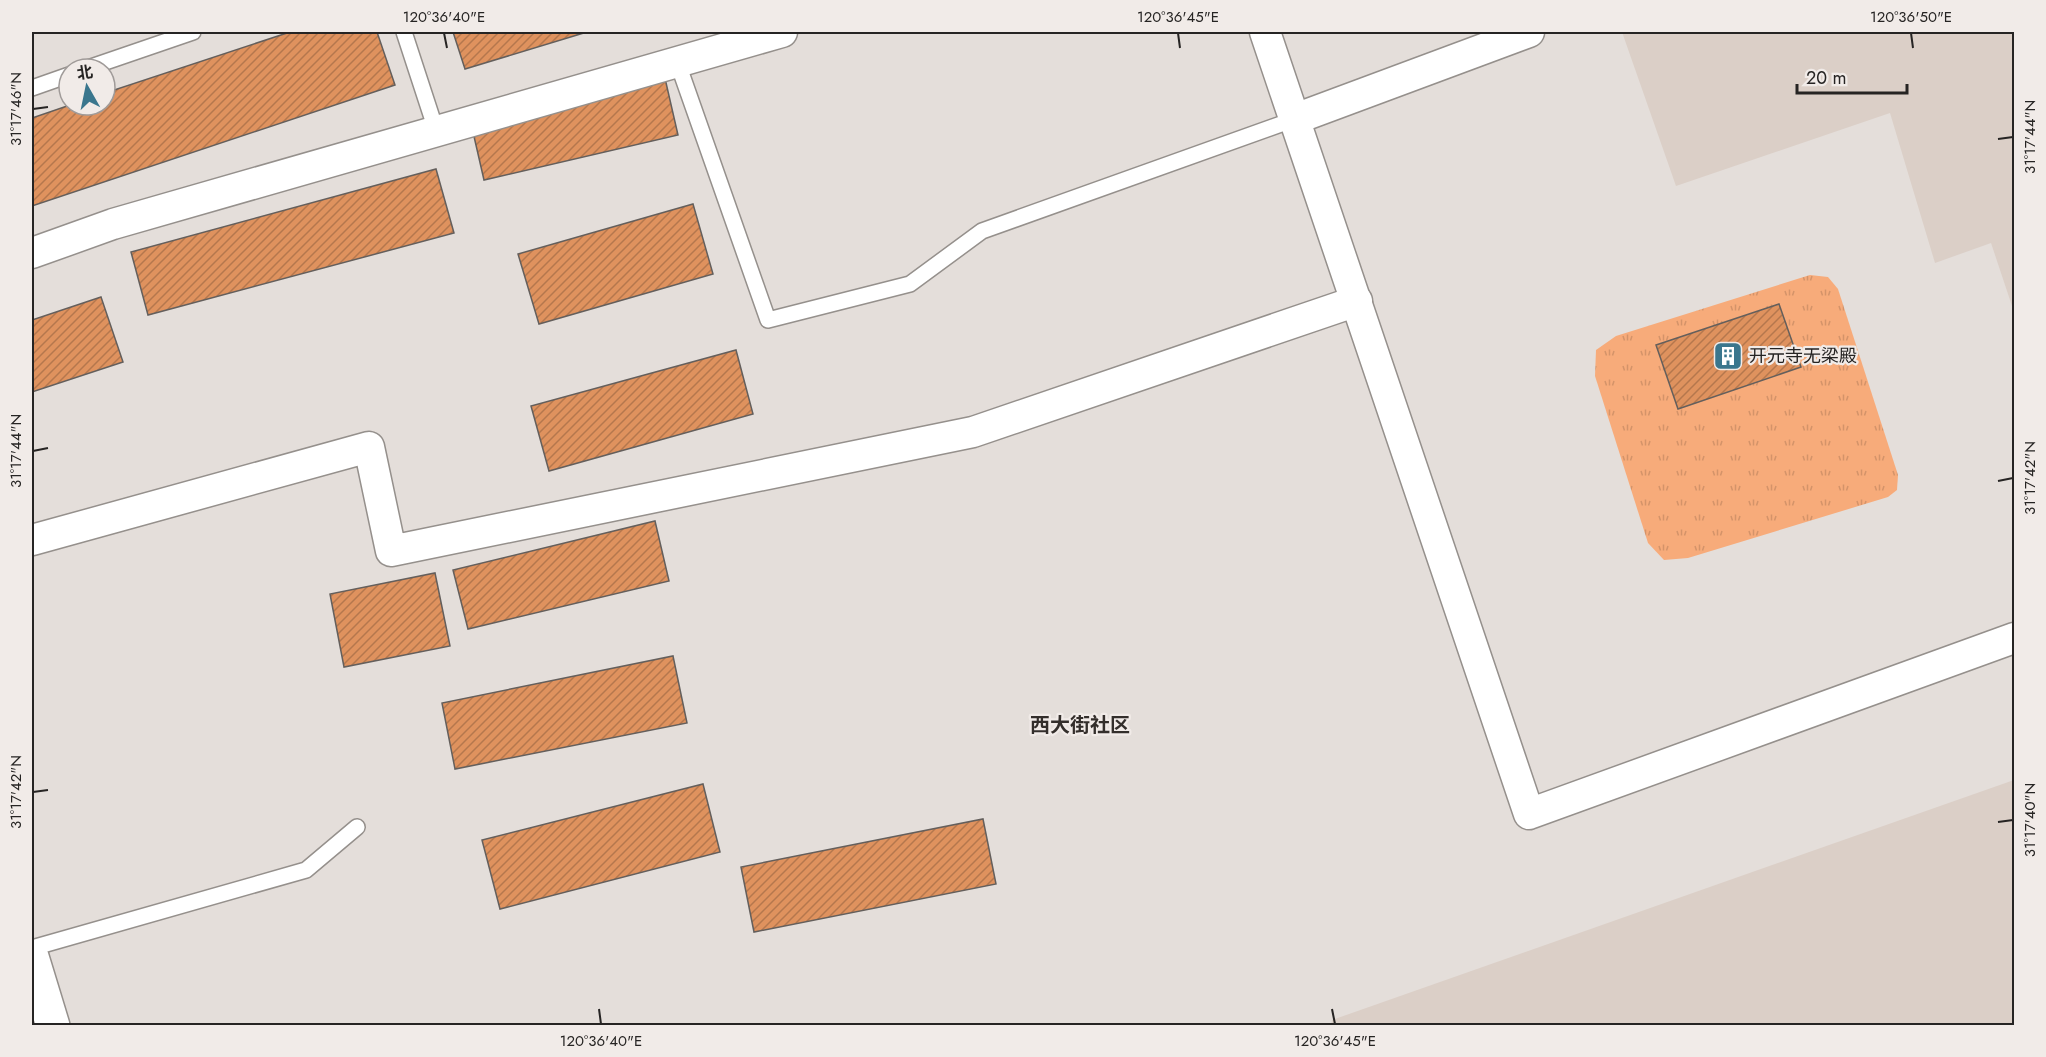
<svg xmlns="http://www.w3.org/2000/svg" width="2046" height="1057" viewBox="0 0 2046 1057" font-family="Jost,'Noto Sans SC',sans-serif">
  <style>
    .built { fill: #dbcfc7 }
    .grass { fill: url(#grass-tufts) }
    .building { fill: url(#building-hatch); stroke: #645f5c; stroke-width: 1.5 }
    .lines { fill: none; stroke-linecap: round; stroke-linejoin: round }
    .service-casing { stroke: #95908c; stroke-width: 18 }
    .minor-casing { stroke: #95908c; stroke-width: 33 }
    .tertiary-casing { stroke: #95908c; stroke-width: 36 }
    .service { stroke: #fff; stroke-width: 15 }
    .minor { stroke: #fff; stroke-width: 30 }
    .tertiary { stroke: #fff; stroke-width: 33 }
    .ticks { fill: none; stroke: #262423; stroke-width: 2 }
    .labels { text-anchor: middle; stroke-width: 4.5; stroke-linejoin: round; paint-order: stroke }
    .poi-label { font-size: 18px; fill: #262423; stroke: #f1ebe8; text-anchor: start }
    .neighbourhood-label { font-size: 20px; font-weight: bold; fill: #332e2b; stroke: #f1ebe8 }
    .neatline { fill: none; stroke: #262423; stroke-width: 2 }
    .ticks-label { font-size: 15px; text-anchor: middle; fill: #262423 }
  </style>
  <defs>
    <pattern id="grass-tufts" width="24" height="20" patternUnits="userSpaceOnUse" patternTransform="scale(1.5)"><rect width="24" height="20" fill="#f7ab7a"/><path d="M3 7l-1-3M5 7V3M7 7l1-3M15 17l-1-3M17 17v-4M19 17l1-3" fill="none" stroke="#d49369"/></pattern>
    <pattern id="building-hatch" width="6" height="6" patternUnits="userSpaceOnUse" patternTransform="scale(1.5)"><rect width="6" height="6" fill="#df925e"/><path d="M-1 1l2-2M0 6l6-6M5 7l2-2" fill="none" stroke="#b5774d"/></pattern>
  </defs>
  <rect width="100%" height="100%" fill="#e4deda"/>
  <!-- built -->
  <g class="built">
    <polygon points="1622,32 2014,32 2014,312 1991,243 1935,263 1890,113 1676,186"/>
    <polygon points="2014,780 2014,1025 1331,1025 1332,1020"/>
  </g>
  <!-- grass -->
  <polygon class="grass" points="1810,275 1828,277 1838,289 1898,475 1897,490 1888,497 1688,558 1664,560 1648,543 1595,376 1596,350 1616,336"/>
  <!-- building -->
  <g class="building">
    <polygon points="290,32 377,32 395,85 32,206 32,118 70,105 105,105 105,93"/>
    <polygon points="453,32 587,32 465,69"/>
    <polygon points="664,74 678,135 484,180 470,119"/>
    <polygon points="436,169 454,233 148,315 131,252"/>
    <polygon points="693,204 713,274 539,324 518,254"/>
    <polygon points="101,297 123,362 32,392 32,320"/>
    <polygon points="1779,304 1801,367 1678,409 1656,345"/>
    <polygon points="736,350 753,414 549,471 531,406"/>
    <polygon points="655,521 669,581 468,629 453,570"/>
    <polygon points="435,573 450,646 344,667 330,594"/>
    <polygon points="673,656 687,723 455,769 442,703"/>
    <polygon points="703,784 720,852 500,909 482,840"/>
    <polygon points="983,819 996,884 754,932 741,867"/>
  </g>
  <g class="lines">
    <!-- service casing -->
    <g class="service-casing">
      <g id="service">
        <polyline points="404,32 436,130"/>
        <polyline points="677,61 768,320 910,284 982,231 1295,119"/>
        <polyline points="85,69 193,32"/>
        <polyline points="32,88 69,75"/>
        <polyline points="32,948 306,870 357,827"/>
      </g>
    </g>
    <!-- minor casing -->
    <g class="minor-casing">
      <g id="minor">
        <polyline points="1265,32 1529,814 2014,638"/>
        <polyline points="1295,119 1529,32"/>
        <polyline points="32,253 113,224 782,32"/>
        <polyline points="32,540 369,447 391,551 973,432 1357,301"/>
      </g>
    </g>
    <!-- tertiary casing -->
    <g class="tertiary-casing">
      <polyline id="tertiary" points="32,957 53,1026"/>
    </g>
    <!-- service -->
    <use href="#service" class="service"/>
    <!-- minor -->
    <use href="#minor" class="minor"/>
    <!-- tertiary -->
    <use href="#tertiary" class="tertiary"/>
  </g>
  <!-- ticks -->
  <path class="ticks" d="M 444,33 L 447,48M 1178,33 L 1180,48M 1911,33 L 1913,48M 33,109 L 48,107M 1998,139 L 2013,137M 33,451 L 48,448M 1998,481 L 2013,478M 33,792 L 48,790M 1998,822 L 2013,820M 599,1009 L 601,1024M 1332,1009 L 1335,1024"/>
  <!-- icons -->
  <defs>
    <g id="building-square" transform="scale(1.5)"><rect x="-9" y="-9" width="18" height="18" rx="4" fill="#3a768d" stroke="#f1ebe8"/><path d="M-4-6H4V6H1V3H-1V6H-4ZM-2.5-4.3h1.7v1.8h-1.7ZM.8-4.3h1.7v1.8H.8ZM-2.5-1h1.7V.8h-1.7ZM.8-1h1.7V.8H.8Z" fill="#fff"/></g>
  </defs>
  <g fill-rule="evenodd">
    <use href="#building-square" x="1728" y="356"/>
  </g>
  <g class="labels">
    <!-- poi labels -->
    <g class="poi-label">
      <text x="1749" y="362">开元寺无梁殿</text>
    </g>
    <!-- neighbourhood labels -->
    <g class="neighbourhood-label">
      <text x="1080" y="732">西大街社区</text>
    </g>
  </g>
  <!-- border -->
  <rect width="2046" height="1057" fill="none" stroke="#f1ebe8" stroke-width="66"/>
  <!-- north arrow -->
  <g transform="translate(87 87) rotate(351)"><circle r="28" fill="#f1ebe8" stroke="#a09b99" stroke-width="1.5"/>
  <path d="M0-4.5L10 22L0 15L-10 22Z" fill="#3a768d"/>
  <text y="-9" font-size="16" font-weight="bold" text-anchor="middle" fill="#262423">北</text>
  </g>
  <!-- scale -->
  <path d="M1797 84v9h110v-9" fill="none" stroke="#262423" stroke-width="3"/>
  <text x="1806" y="84" font-size="18" fill="#262423" stroke="#f1ebe8" stroke-width="4.5" paint-order="stroke">20 m</text>
  <rect x="33" y="33" width="1980" height="991" class="neatline"/>
  <g class="ticks-label">
    <text x="444" y="22">120°36'40"E</text>
    <text x="1178" y="22">120°36'45"E</text>
    <text x="1911" y="22">120°36'50"E</text>
    <text transform="translate(16 109) rotate(-90)" y="5">31°17'46"N</text>
    <text transform="translate(2030 137) rotate(-90)" y="5">31°17'44"N</text>
    <text transform="translate(16 451) rotate(-90)" y="5">31°17'44"N</text>
    <text transform="translate(2030 478) rotate(-90)" y="5">31°17'42"N</text>
    <text transform="translate(16 792) rotate(-90)" y="5">31°17'42"N</text>
    <text transform="translate(2030 820) rotate(-90)" y="5">31°17'40"N</text>
    <text x="601" y="1046">120°36'40"E</text>
    <text x="1335" y="1046">120°36'45"E</text>
  </g>
</svg>
